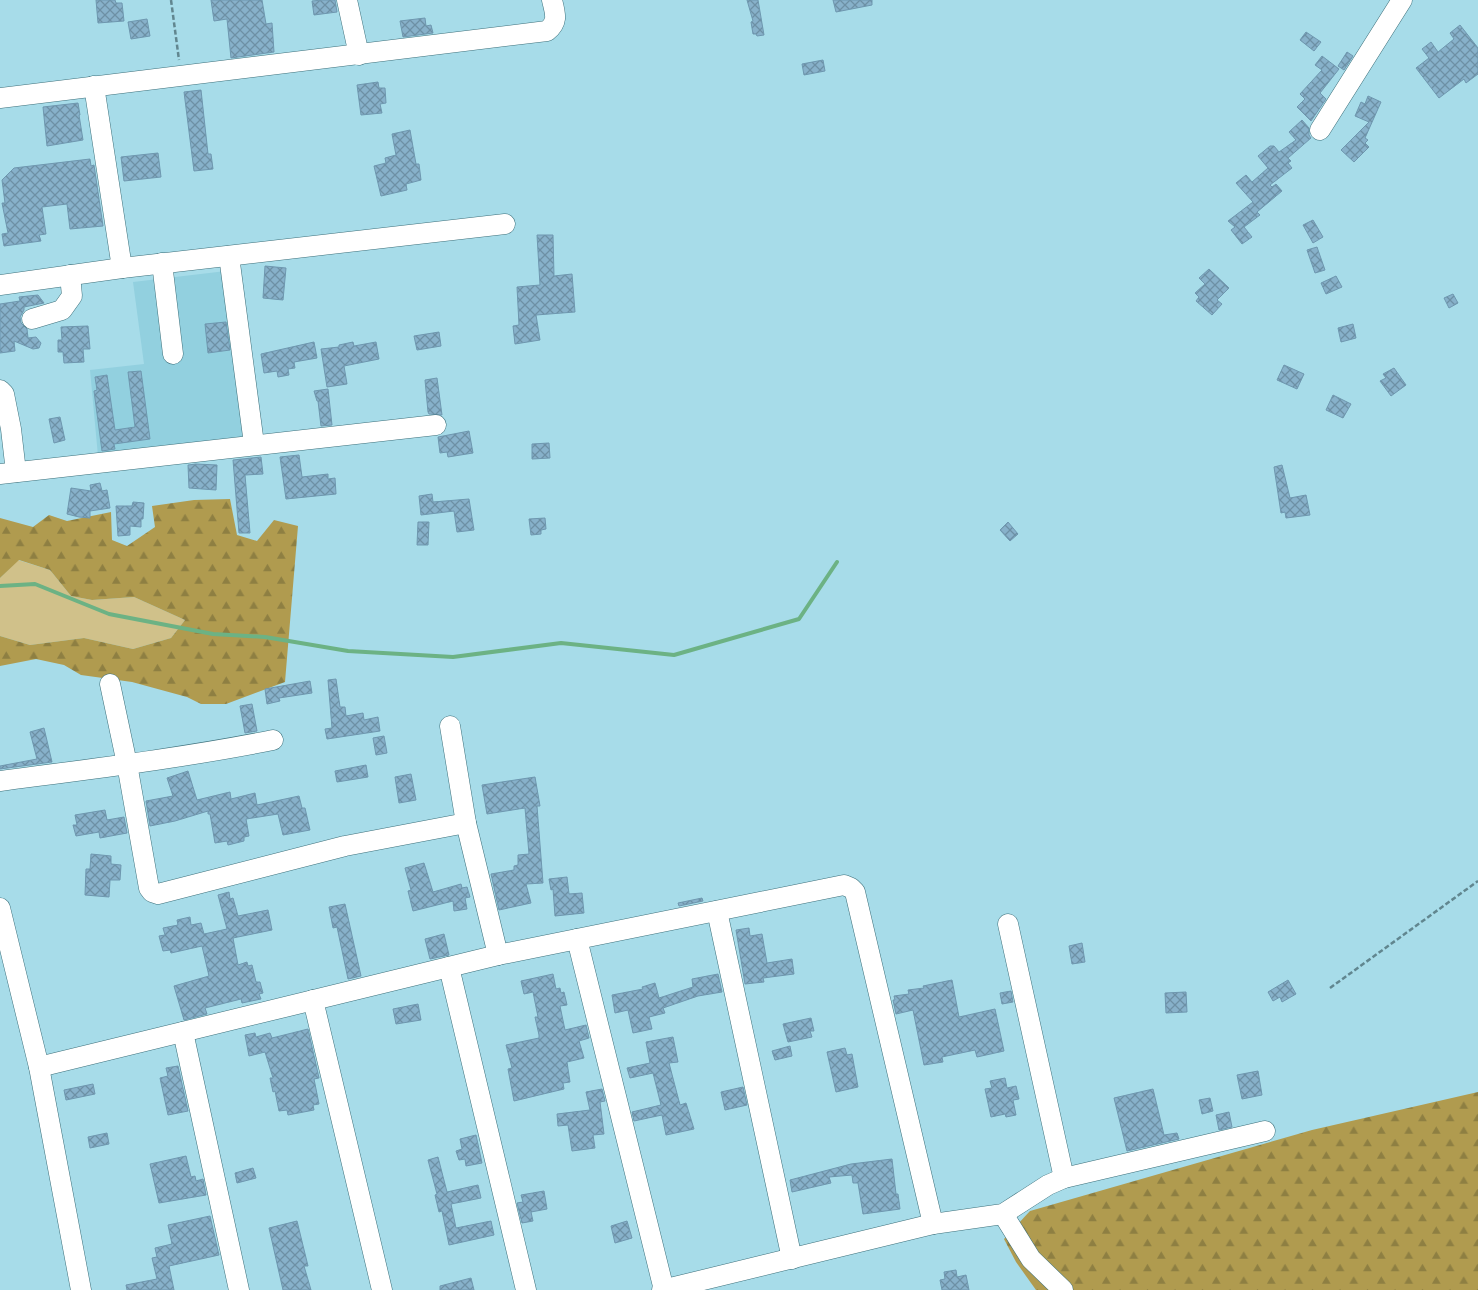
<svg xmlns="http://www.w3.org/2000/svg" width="1478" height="1290" viewBox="0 0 1478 1290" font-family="'Nunito Sans',sans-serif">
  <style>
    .built { fill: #92d0df }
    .grass { fill: #d0c18a }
    .forest { fill: url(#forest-firs) }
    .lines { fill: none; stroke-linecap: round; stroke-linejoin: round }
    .stream { stroke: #6cb284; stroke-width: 4 }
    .building { fill: url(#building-cross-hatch); stroke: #6e97af }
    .minor-casing { stroke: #3d707b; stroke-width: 21 }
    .path { stroke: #61868f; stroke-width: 2.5; stroke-dasharray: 5 2.5; stroke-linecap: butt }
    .minor { stroke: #fff; stroke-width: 20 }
  </style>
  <defs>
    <pattern id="forest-firs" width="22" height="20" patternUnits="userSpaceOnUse" patternTransform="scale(1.25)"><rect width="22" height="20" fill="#b09b4f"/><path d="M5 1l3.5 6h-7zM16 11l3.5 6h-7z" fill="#8e7f42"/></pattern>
    <pattern id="building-cross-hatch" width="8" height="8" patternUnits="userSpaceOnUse" patternTransform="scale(1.25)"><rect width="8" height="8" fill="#87b1ca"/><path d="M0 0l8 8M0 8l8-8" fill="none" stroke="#6d90a5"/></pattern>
  </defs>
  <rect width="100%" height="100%" fill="#a7dce9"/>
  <!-- built -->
  <polygon class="built" points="226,271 248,441 98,456 90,370 144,364 133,282"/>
  <!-- grass -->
  <polygon class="grass" points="18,560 50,570 71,596 92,600 134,597 185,620 171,638 133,649 84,638 30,645 0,636 0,578"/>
  <!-- forest -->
  <g class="forest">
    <polygon points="230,499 237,535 257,541 274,520 298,526 285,682 226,704 201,704 187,697 132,682 81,675 64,665 36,659 0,666 0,636 30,645 84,638 133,649 171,638 185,620 134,597 92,600 71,596 50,570 19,560 0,578 0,518 33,527 49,515 67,521 111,512 112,540 127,546 155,527 152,506 194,500"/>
    <polygon points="1478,1092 1478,1290 1036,1290 1016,1262 1004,1239 1030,1211 1312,1130"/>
  </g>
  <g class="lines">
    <!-- stream -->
    <polyline class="stream" points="0,586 35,584 109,614 213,634 265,637 348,651 453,657 561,643 674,655 799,619 837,562"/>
  </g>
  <!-- building -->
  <g class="building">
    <polygon points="96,0 115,0 116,3 122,3 124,21 98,23"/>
    <polygon points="211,0 262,0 266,24 272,23 274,52 231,58 227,19 214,21"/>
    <polygon points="322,0 335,0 337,12 314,15 312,1"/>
    <polygon points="747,0 758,0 764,35 757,36 756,34 753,34 751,22 753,21"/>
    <polygon points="833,0 872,0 872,5 836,12"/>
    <polygon points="425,18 426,26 431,25 433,33 403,37 400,21"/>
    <polygon points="147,19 150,36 131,39 128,22"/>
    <polygon points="1460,25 1478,48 1478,74 1466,83 1464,79 1439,98 1416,68 1429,58 1422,49 1431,42 1438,52 1454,39 1450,33"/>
    <polygon points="1306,32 1321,42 1314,51 1300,40"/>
    <polygon points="1347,52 1353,56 1344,70 1338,66"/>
    <polygon points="1322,56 1339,69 1320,93 1326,99 1311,121 1297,107 1305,99 1300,94 1322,70 1315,65"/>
    <polygon points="823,60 825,71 804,75 802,64"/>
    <polygon points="378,82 379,88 385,88 386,103 380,104 382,113 361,115 357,85"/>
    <polygon points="201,90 208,154 211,154 213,169 194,171 184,92"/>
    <polygon points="1368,96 1381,102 1365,138 1368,140 1365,143 1369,147 1354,162 1341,150 1369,122 1355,116 1361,102 1365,104"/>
    <polygon points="78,103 80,115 79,115 83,140 47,146 43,107"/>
    <polygon points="1302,120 1309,128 1309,135 1311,138 1288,158 1291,161 1288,163 1292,168 1270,185 1272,187 1276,184 1282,191 1257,212 1260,215 1244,227 1252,237 1242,244 1231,230 1235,227 1228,221 1253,202 1236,183 1246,175 1252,182 1268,168 1258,156 1270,146 1274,146 1279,152 1296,140 1289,132"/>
    <polygon points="410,130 416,164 419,164 421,180 406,184 407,190 381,196 374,166 386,163 385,158 396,155 392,134"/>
    <polygon points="158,153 161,177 124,181 121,157"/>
    <polygon points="90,159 91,166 94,165 103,226 70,229 67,204 42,207 46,234 39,235 41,241 4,246 2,234 8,233 2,203 5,203 2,180 14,168"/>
    <polygon points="1313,220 1323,237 1313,243 1303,225"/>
    <polygon points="537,235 553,235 554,276 572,274 575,312 536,315 540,340 515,344 513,326 519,325 517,287 540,285"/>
    <polygon points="1317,247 1325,270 1315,273 1307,250"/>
    <polygon points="265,266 286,268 283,300 263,298"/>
    <polygon points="1209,269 1229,288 1217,300 1222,304 1212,315 1196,301 1199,297 1195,293 1205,284 1199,278"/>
    <polygon points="1336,276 1342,287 1326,294 1321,283"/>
    <polygon points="1453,294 1458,303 1449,308 1444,298"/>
    <polygon points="38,295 44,303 24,307 24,310 20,317 21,323 27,329 28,338 36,337 41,343 39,348 33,349 14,341 15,351 0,353 0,304 20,301 19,297"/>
    <polygon points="226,322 230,350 208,353 205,324"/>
    <polygon points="1353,324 1356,338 1341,342 1338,328"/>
    <polygon points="88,326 90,349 83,349 84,362 64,363 63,352 58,352 58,340 62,340 61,327"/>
    <polygon points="439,332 441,346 417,350 414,336"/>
    <polygon points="314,342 317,358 294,362 295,368 288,369 289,375 278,377 277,371 264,373 261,354"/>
    <polygon points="353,342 354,346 376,342 379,359 344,366 347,384 327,387 321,349 339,347 339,345"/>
    <polygon points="1284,365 1304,374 1297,389 1277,380"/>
    <polygon points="1394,368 1406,385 1391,396 1380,381 1386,378 1383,374"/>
    <polygon points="141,371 150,439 114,444 115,449 102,451 94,391 97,390 95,377 107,375 115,430 135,427 128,372"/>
    <polygon points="437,378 442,415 429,414 428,412 425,380"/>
    <polygon points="328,389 332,425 321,426 318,401 317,401 314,391"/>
    <polygon points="1333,395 1351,404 1343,418 1326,410"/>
    <polygon points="60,417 65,440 54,443 49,419"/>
    <polygon points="469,431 473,453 448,457 447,452 440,453 438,437"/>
    <polygon points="549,443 550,458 532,459 532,444"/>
    <polygon points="299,455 302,477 328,474 328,479 335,478 336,494 286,499 280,457"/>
    <polygon points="261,457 263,474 245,475 250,533 239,533 233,460"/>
    <polygon points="196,464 217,465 216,490 189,488 188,465"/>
    <polygon points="1282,465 1290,498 1306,495 1310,515 1286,518 1285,512 1281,513 1274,467"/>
    <polygon points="100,483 102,491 107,490 110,508 90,511 90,518 79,517 67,514 71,488 91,491 90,485"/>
    <polygon points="432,494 433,502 469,499 474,530 457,532 454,511 421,515 419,496"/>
    <polygon points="133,502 144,503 143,519 141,519 141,527 130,526 130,535 118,536 116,506 132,506"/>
    <polygon points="545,518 546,529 541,530 541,534 531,535 529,519"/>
    <polygon points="418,522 429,522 428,545 417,545"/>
    <polygon points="1008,522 1018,534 1010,541 1000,530"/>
    <polygon points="336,679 340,707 345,707 346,716 363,713 364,720 378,717 380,731 327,739 325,729 332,728 328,680"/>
    <polygon points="310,681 312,693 279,698 280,701 267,704 265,689"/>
    <polygon points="252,704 257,731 245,733 240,706"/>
    <polygon points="44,728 52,762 0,769 0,766 37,759 30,732"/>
    <polygon points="384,736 387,753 376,755 373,738"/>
    <polygon points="366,765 368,777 337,782 335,771"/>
    <polygon points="188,771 197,800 230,792 231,799 255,793 257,805 299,796 302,808 305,808 310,830 283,835 278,814 246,819 249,836 244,837 244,841 228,845 227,841 215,843 210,814 208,814 208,811 175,821 150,826 146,801 173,796 167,778"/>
    <polygon points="411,774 416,800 399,803 395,777"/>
    <polygon points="535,777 540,806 537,806 543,883 526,884 531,903 499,910 491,874 514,870 514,866 518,865 518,855 529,854 525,808 487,814 482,785"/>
    <polygon points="105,810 107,820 124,817 127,833 100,838 99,832 76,836 73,825 77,825 75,815"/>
    <polygon points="91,854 111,856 111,864 121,865 120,880 110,880 109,897 85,895 86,869 90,869"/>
    <polygon points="424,863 433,892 461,884 462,888 467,887 470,897 465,898 467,909 454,911 453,901 413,911 408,891 411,890 405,868"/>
    <polygon points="567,877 569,894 582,893 584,913 555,916 553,889 551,890 549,879"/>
    <polygon points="229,892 230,899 233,898 238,916 268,910 272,930 233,938 238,965 247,962 248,966 252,965 256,982 260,982 263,993 259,994 261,999 242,1003 241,999 205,1008 207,1014 184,1020 174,986 209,976 202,946 171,953 170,950 163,951 159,936 165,935 163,928 178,925 177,920 190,917 191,925 201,923 204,934 227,929 218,895"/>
    <polygon points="702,898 703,901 679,906 678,903"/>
    <polygon points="345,904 361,976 348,979 337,927 333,928 329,907"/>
    <polygon points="749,928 750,936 762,934 767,963 792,959 794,974 763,978 764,982 745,984 736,930"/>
    <polygon points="444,934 449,955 430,959 425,939"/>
    <polygon points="1082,943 1085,962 1072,964 1069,946"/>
    <polygon points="553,974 556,989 560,988 561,993 564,992 567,1005 560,1006 565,1030 586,1025 589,1038 579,1041 584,1058 567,1062 570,1082 563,1083 564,1089 514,1101 508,1069 512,1068 506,1045 539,1038 539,1035 535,1017 538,1017 533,992 524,994 521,981"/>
    <polygon points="718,974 722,992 698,996 663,1008 665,1013 649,1017 652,1029 633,1033 628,1010 615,1013 612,995 643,989 642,987 655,983 659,998 693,987 692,979"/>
    <polygon points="952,980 959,1017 995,1009 1004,1051 977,1057 975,1050 942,1057 943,1062 924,1065 913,1010 896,1014 893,1000 895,1000 894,996 909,994 908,990 924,988 923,986"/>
    <polygon points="1288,980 1296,994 1282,1002 1280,997 1273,1001 1268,992"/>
    <polygon points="1011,991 1013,1002 1002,1004 1000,993"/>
    <polygon points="1186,992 1187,1012 1166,1013 1165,993"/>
    <polygon points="418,1004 421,1020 396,1024 393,1009"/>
    <polygon points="811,1018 814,1031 810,1031 812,1037 788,1042 783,1024"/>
    <polygon points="308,1029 319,1078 314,1079 319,1104 313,1105 314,1110 288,1115 287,1110 279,1111 275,1091 273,1092 270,1078 273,1078 265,1052 249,1056 245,1035 255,1033 256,1037 270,1033 272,1038"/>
    <polygon points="673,1037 678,1062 669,1063 680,1105 686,1103 694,1129 666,1135 662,1115 634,1121 632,1112 661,1105 653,1073 630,1078 627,1068 650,1063 646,1042"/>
    <polygon points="790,1046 792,1056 775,1060 772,1051"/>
    <polygon points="845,1048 847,1055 852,1054 858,1087 836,1092 827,1052"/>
    <polygon points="178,1066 188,1111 168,1115 160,1078 168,1076 166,1068"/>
    <polygon points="1258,1071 1262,1095 1242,1099 1237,1075"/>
    <polygon points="1005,1078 1007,1088 1016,1086 1019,1099 1013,1100 1016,1115 1006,1117 1005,1114 991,1117 985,1089 992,1088 990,1081"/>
    <polygon points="93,1084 95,1094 66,1100 64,1090"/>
    <polygon points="743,1087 747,1105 725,1110 721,1092"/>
    <polygon points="602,1089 605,1101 600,1102 604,1134 593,1135 595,1148 572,1151 568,1125 558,1126 557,1114 590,1110 586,1092"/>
    <polygon points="1153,1089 1164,1135 1177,1133 1179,1139 1127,1151 1114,1098"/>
    <polygon points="1210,1098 1213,1111 1202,1114 1199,1100"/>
    <polygon points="1229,1112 1232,1127 1219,1130 1216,1115"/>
    <polygon points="107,1133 109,1144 90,1148 88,1137"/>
    <polygon points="476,1135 482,1163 466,1166 465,1159 459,1160 456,1151 462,1149 460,1139"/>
    <polygon points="186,1156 191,1177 195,1176 196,1181 203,1179 206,1195 159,1203 150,1164"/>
    <polygon points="438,1157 447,1192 478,1185 481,1198 451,1204 456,1228 491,1221 494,1235 449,1245 442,1211 439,1212 435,1195 437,1194 428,1160"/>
    <polygon points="892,1159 896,1194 898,1194 900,1209 863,1214 858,1183 853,1183 852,1175 829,1177 831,1183 792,1192 790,1180 851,1164"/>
    <polygon points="253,1168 256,1178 237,1183 235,1173"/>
    <polygon points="544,1191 547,1209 531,1212 533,1221 522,1223 517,1203 523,1202 521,1195"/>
    <polygon points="210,1216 219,1255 169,1266 174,1290 127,1290 126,1285 157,1279 152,1258 157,1257 155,1248 172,1244 168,1225"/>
    <polygon points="297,1221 308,1266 304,1266 311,1290 283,1290 269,1228"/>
    <polygon points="627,1221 632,1238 615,1243 611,1226"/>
    <polygon points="956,1270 957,1277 966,1275 969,1290 942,1290 940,1280 945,1279 944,1272"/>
    <polygon points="471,1278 474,1290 440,1290 440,1286"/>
  </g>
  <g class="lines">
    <!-- minor casing -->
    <g class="minor-casing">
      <g id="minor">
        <polyline points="347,0 359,55"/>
        <polyline points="94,86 122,268"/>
        <path d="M 0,98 L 547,31 C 559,22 555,13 552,0"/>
        <polyline points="1320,130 1402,0"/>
        <polyline points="229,256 254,444"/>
        <polyline points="162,263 173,354"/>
        <polyline points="0,285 122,268 505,224"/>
        <polyline points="32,319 62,310 72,296 70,275"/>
        <polyline points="0,390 4,394 11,429 16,472"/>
        <polyline points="0,474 436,425"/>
        <polyline points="110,684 127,764 149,888 152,892 158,894 345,846 466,823"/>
        <polyline points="450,726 466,823 498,955"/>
        <path d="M 0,781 C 91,769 183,758 273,740"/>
        <polyline points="0,908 39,1067 81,1290"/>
        <polyline points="717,911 792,1259"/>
        <polyline points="1008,924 1064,1178"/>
        <polyline points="577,939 664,1290"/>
        <polyline points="449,967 526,1290"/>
        <polyline points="313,1000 382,1290"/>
        <polyline points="183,1032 239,1290"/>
        <polyline points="39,1067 498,955 844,885 851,888 855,892 933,1224"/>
        <polyline points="1003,1214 1031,1259 1063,1290"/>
        <polyline points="662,1290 933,1224 1003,1214 1048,1185 1064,1178 1265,1131"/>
      </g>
    </g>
    <!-- path -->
    <g class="path">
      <polyline points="171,0 179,60"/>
      <polyline points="1330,988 1478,881"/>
    </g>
    <!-- minor -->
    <use href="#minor" class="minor"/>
  </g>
</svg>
